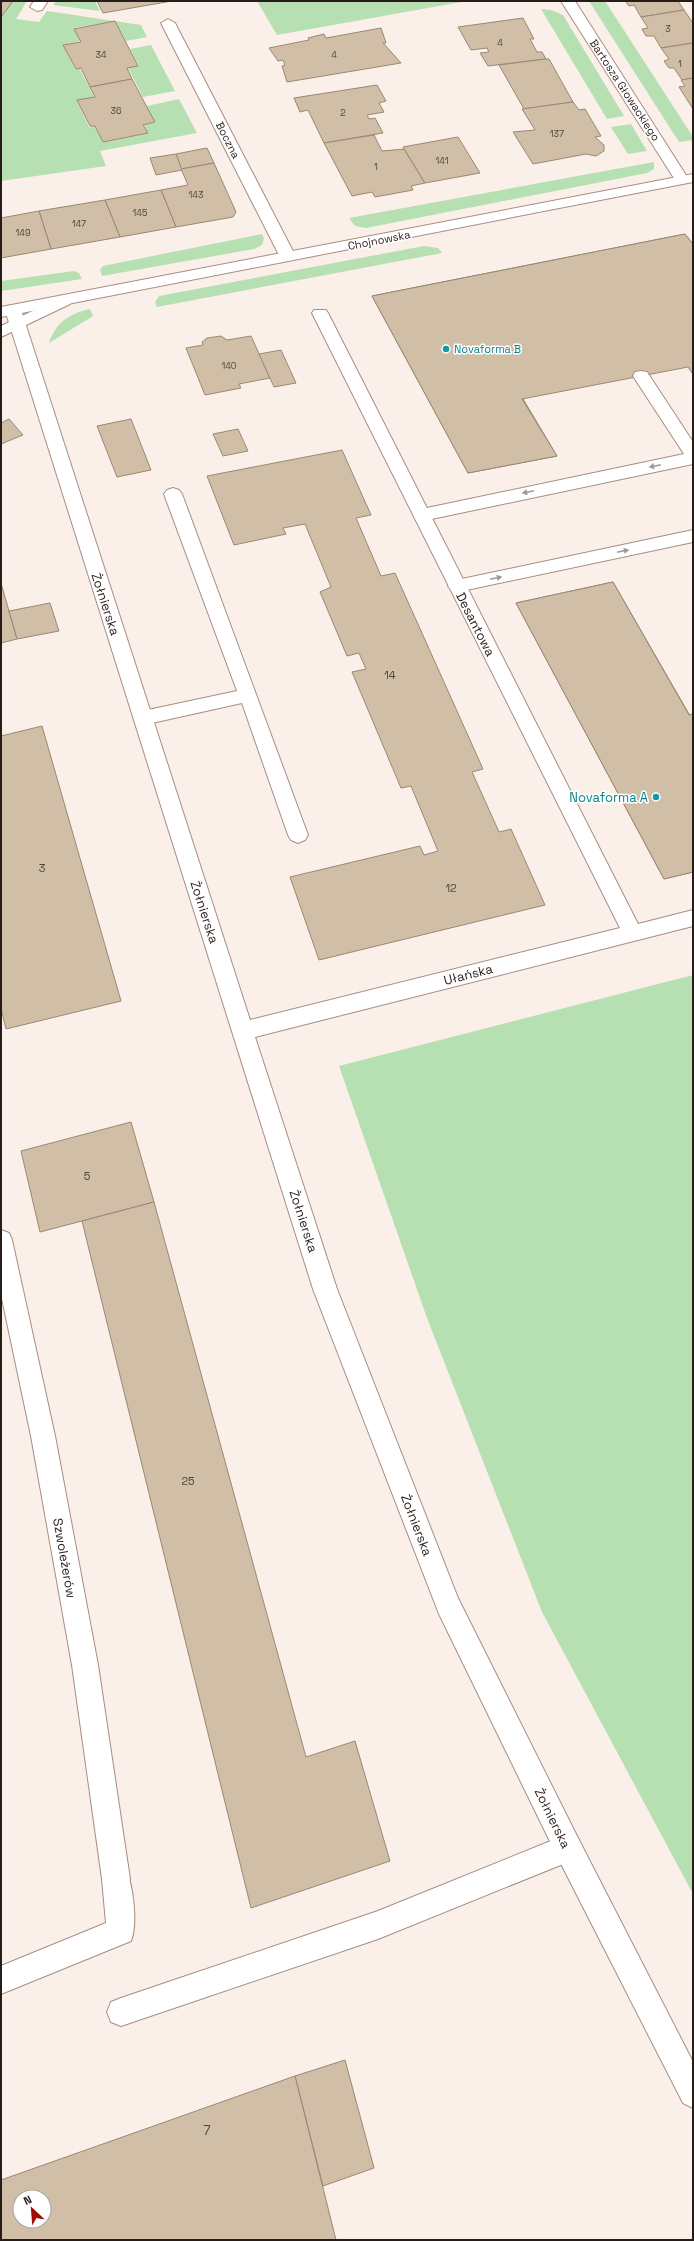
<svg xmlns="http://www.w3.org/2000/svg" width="694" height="2241" viewBox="0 0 694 2241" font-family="'Space Grotesk',sans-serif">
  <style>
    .green { fill: #b6e0b1 }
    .building { fill: #d1bea7; stroke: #9a8873; fill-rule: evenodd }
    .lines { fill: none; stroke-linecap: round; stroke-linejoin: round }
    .service-casing { stroke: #a88d81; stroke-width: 2 }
    .minor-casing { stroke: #a88d81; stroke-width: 2 }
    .primary-casing { stroke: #a88d81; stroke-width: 2 }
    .service { fill: #fff; fill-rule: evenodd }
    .minor { fill: #fff; fill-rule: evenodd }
    .primary { fill: #fff; fill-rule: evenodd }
    .oneway { fill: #9e9997 }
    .culture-dot { fill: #0f9aa8; stroke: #fff; stroke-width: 1.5 }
    .labels { text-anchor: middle; stroke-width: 3; stroke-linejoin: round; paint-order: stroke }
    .far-number-label { font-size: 9px; fill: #52453c }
    .far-street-label { font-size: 11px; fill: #271d18; stroke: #fff }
    .far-culture-label { font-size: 11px; fill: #0d838f; stroke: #fff; text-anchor: start }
    .number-label { font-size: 11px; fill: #52453c }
    .street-label { font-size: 13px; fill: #271d18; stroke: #fff }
    .culture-label { font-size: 13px; fill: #0d838f; stroke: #fff; text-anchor: end }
    .near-number-label { font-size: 13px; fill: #52453c }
  </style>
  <rect width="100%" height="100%" fill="#fbefe9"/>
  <!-- green -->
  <g class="green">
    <polygon points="13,1 27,1 16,19 39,22 47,11 141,25 147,37 126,41 115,21 74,28 80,41 63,45 75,69 80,69 94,97 77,101 89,127 95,126 103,142 148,133 144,125 155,122 147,106 179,99 197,133 100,151 106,166 1,181 1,17"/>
    <polygon points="56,1 95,1 100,11 53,5"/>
    <polygon points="257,1 467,1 277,35"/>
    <polygon points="589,1 605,1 693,137 693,140 679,142"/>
    <polygon points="541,9 551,10 563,15 624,116 607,119"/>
    <polygon points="151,45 175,91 143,97 128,68 139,66 130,49"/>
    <polygon points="631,124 647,151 628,154 611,127"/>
    <polygon points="654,162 654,169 647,173 366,228 355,226 349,218"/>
    <polygon points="262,234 264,239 262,245 254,249 102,276 100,270 103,266"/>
    <polygon points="424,246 438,248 442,253 157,307 155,302 159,296"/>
    <polygon points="74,271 79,273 82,279 1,291 1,281"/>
    <path d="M 90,309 L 93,316 L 49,343 C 55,323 70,313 90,309 Z"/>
    <polygon points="693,975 693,1894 542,1612 427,1318 339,1066"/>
  </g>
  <!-- building -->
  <g class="building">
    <polygon points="1,1 13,1 1,17"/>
    <polygon points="97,1 172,1 103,13"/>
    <polygon points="625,1 678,1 684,10 641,17 634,5 629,6"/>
    <polygon points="684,10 693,23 693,43 661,48 654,36 646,36 642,29 648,28 641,17"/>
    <polygon points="523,18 534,39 530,39 537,52 542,52 546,59 488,66 480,53 489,52 487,48 471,50 458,27"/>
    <polygon points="115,21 138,66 127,68 132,79 90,87 81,68 76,69 63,45 81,42 74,29"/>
    <polygon points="381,28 386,43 383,43 401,63 287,82 282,66 285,65 283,60 278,61 269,48 309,40 308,38 324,34 326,38"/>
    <polygon points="693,43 693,78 682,80 674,68 669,68 664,61 669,59 661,48"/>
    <polygon points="546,59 549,59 573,102 524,109 499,65"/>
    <polygon points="693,78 693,109 679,87 685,86 681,80"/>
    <polygon points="132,79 155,122 143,125 148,133 103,142 95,126 90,126 77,100 95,97 90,87"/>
    <polygon points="377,85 386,101 379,103 384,112 367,115 369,119 375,118 383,133 324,143 308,110 300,112 294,98"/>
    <polygon points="573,102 579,110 585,109 601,136 595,137 604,145 604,151 596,156 586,154 533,164 513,132 535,130 522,109"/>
    <polygon points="374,135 382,151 404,149 425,183 411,186 413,190 375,197 372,192 352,196 324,143"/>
    <polygon points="458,137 480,173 425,183 403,147"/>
    <polygon points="207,148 214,163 181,169 176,154"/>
    <polygon points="176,154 182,170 156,175 150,158"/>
    <polygon points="214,163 236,212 233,217 176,227 161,190 188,185 181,169"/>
    <polygon points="161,190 176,227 120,237 105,200"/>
    <polygon points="105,200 120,237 51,249 39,211"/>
    <polygon points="39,211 51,249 1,258 1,218"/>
    <polygon points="685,234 693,244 693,374 643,299 482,330 557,456 468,473 372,296"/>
    <polygon points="685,234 693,244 693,374 688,367 522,399 557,456 468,473 372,296"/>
    <polygon points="221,336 227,340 251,336 270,378 239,384 241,388 205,395 186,348 203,345 202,342 207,338"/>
    <polygon points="281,350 296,383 274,387 259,354"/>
    <polygon points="9,419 23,435 1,444 1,423"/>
    <polygon points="131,419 151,470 117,477 97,426"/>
    <polygon points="238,429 248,451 223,456 213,434"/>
    <polygon points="342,450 371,515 356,518 381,576 395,573 483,769 472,772 499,832 511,829 545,905 319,960 290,877 420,846 424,855 438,851 411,786 401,788 352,672 366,669 359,653 347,656 320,592 331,587 305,524 283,528 286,534 234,545 207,476"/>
    <polygon points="613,582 693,721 693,872 664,879 516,603"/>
    <polygon points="613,582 689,715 693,714 693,872 664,879 516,603"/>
    <polygon points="1,583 17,639 1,643"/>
    <polygon points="50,603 59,631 17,639 9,611"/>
    <polygon points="42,726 121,1001 6,1029 1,1008 1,736"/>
    <polygon points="131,1122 154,1202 40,1232 21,1151"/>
    <polygon points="154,1202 306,1757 355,1741 390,1861 251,1908 82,1221"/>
    <polygon points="345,2060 374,2168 323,2186 295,2076"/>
    <path d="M 295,2076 L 336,2240 L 1,2240 L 1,2180 ZM 20,2197 L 44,2197 L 44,2221 L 20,2221 Z"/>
  </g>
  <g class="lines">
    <!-- service casing -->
    <g class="service-casing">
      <g id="service">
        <polygon points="64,296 70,298 72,301 70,304 1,337 1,326"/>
        <polygon points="641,371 647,372 693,442 693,464 422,521 416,519 413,515 416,511 422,509 684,454 633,376 635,372"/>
        <polygon points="173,488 179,490 182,494 308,835 305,840 298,843 291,840 288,835 242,703 143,725 136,723 134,718 136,713 143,711 237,691 164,494 167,490"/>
        <polygon points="693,530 693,542 457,592 451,590 448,586 451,582 457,580"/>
        <polygon points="568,1834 578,1838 582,1848 578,1858 378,1939 121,2026 111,2022 107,2012 111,2002 121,1998 378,1911"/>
        <path d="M 116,1865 L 126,1869 C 133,1886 138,1924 131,1941 L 1,1994 L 1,1966 L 106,1923 L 102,1879 L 106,1869 Z"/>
      </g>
    </g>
    <!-- minor casing -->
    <g class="minor-casing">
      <g id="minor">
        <polygon points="34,1 48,1 42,10 37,11 30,7"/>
        <polygon points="561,1 575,1 689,180 687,183 677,183"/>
        <polygon points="168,19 175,23 296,257 293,260 283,260 280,257 161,23"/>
        <polygon points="13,305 19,307 21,310 250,1020 620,928 312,313 314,310 326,310 328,313 638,924 693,910 693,926 255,1037 337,1289 458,1598 578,1838 693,2062 693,2108 683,2103 558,1858 439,1614 313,1289 5,310 7,307"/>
        <polygon points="1,1230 9,1233 12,1240 55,1436 98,1665 130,1879 126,1889 116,1893 106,1889 102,1879 72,1665 31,1436 1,1294"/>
      </g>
    </g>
    <!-- primary casing -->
    <g class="primary-casing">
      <polygon id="primary" points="693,174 693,182 1,317 1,307"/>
    </g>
    <!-- service -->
    <use href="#service" class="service"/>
    <!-- minor -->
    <use href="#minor" class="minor"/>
    <!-- primary -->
    <use href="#primary" class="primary"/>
  </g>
  <!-- one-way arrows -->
  <defs><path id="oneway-solid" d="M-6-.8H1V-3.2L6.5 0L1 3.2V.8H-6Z"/></defs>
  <g class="oneway">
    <use href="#oneway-solid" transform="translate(655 466) rotate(168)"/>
    <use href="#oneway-solid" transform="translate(528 492) rotate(168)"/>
    <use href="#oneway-solid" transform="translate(623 551) rotate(-12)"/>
    <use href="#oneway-solid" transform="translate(496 578) rotate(-12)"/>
  </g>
  <!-- markers -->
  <g class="culture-dot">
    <circle cx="446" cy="349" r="4"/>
    <circle cx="656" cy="797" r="4"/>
  </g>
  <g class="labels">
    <!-- far-number labels -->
    <g class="far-number-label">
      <text x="668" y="32">3</text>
      <text x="500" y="46">4</text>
      <text x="101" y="58">34</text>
      <text x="334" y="58">4</text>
      <text x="680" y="67">1</text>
      <text x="116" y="114">36</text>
      <text x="343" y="116">2</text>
      <text x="557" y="137">137</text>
      <text x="442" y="164">141</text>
      <text x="376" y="170">1</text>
      <text x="196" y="198">143</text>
      <text x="140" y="216">145</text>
      <text x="79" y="227">147</text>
      <text x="23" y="236">149</text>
      <text x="229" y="369">140</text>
    </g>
    <!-- far-street labels -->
    <g class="far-street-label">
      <text transform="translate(625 90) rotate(57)" y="4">Bartosza Głowackiego</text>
      <text transform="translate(228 140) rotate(63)" y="4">Boczna</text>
      <text transform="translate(379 240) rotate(-11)" y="4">Chojnowska</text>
    </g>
    <!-- far-culture labels -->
    <g class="far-culture-label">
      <text x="454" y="353">Novaforma B</text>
    </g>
    <!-- number labels -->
    <g class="number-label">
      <text x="390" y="679">14</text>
      <text x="42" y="872">3</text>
      <text x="451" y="892">12</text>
      <text x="87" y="1180">5</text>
      <text x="188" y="1485">25</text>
    </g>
    <!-- street labels -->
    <g class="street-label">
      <text transform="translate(106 604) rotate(72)" y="5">Żołnierska</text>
      <text transform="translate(476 624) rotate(63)" y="5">Desantowa</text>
      <text transform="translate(205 912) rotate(72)" y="5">Żołnierska</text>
      <text transform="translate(468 974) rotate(-14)" y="5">Ułańska</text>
      <text transform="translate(304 1221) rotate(72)" y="5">Żołnierska</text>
      <text transform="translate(417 1525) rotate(69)" y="5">Żołnierska</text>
      <text transform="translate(65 1558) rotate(80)" y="5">Szwoleżerów</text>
      <text transform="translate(553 1818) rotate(64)" y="5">Żołnierska</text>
    </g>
    <!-- culture labels -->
    <g class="culture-label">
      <text x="648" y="802">Novaforma A</text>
    </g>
    <!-- near-number labels -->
    <g class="near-number-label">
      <text x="207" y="2135">7</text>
    </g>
  </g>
  <!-- border -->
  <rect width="694" height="2241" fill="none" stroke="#271d18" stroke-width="4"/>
  <!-- north arrow -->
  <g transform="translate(32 2209) rotate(334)"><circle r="19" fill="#ffffff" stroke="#a9a5a3"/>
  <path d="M0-3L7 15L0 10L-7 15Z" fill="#a20b02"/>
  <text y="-6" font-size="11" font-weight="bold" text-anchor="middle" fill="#271d18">N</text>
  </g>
</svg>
